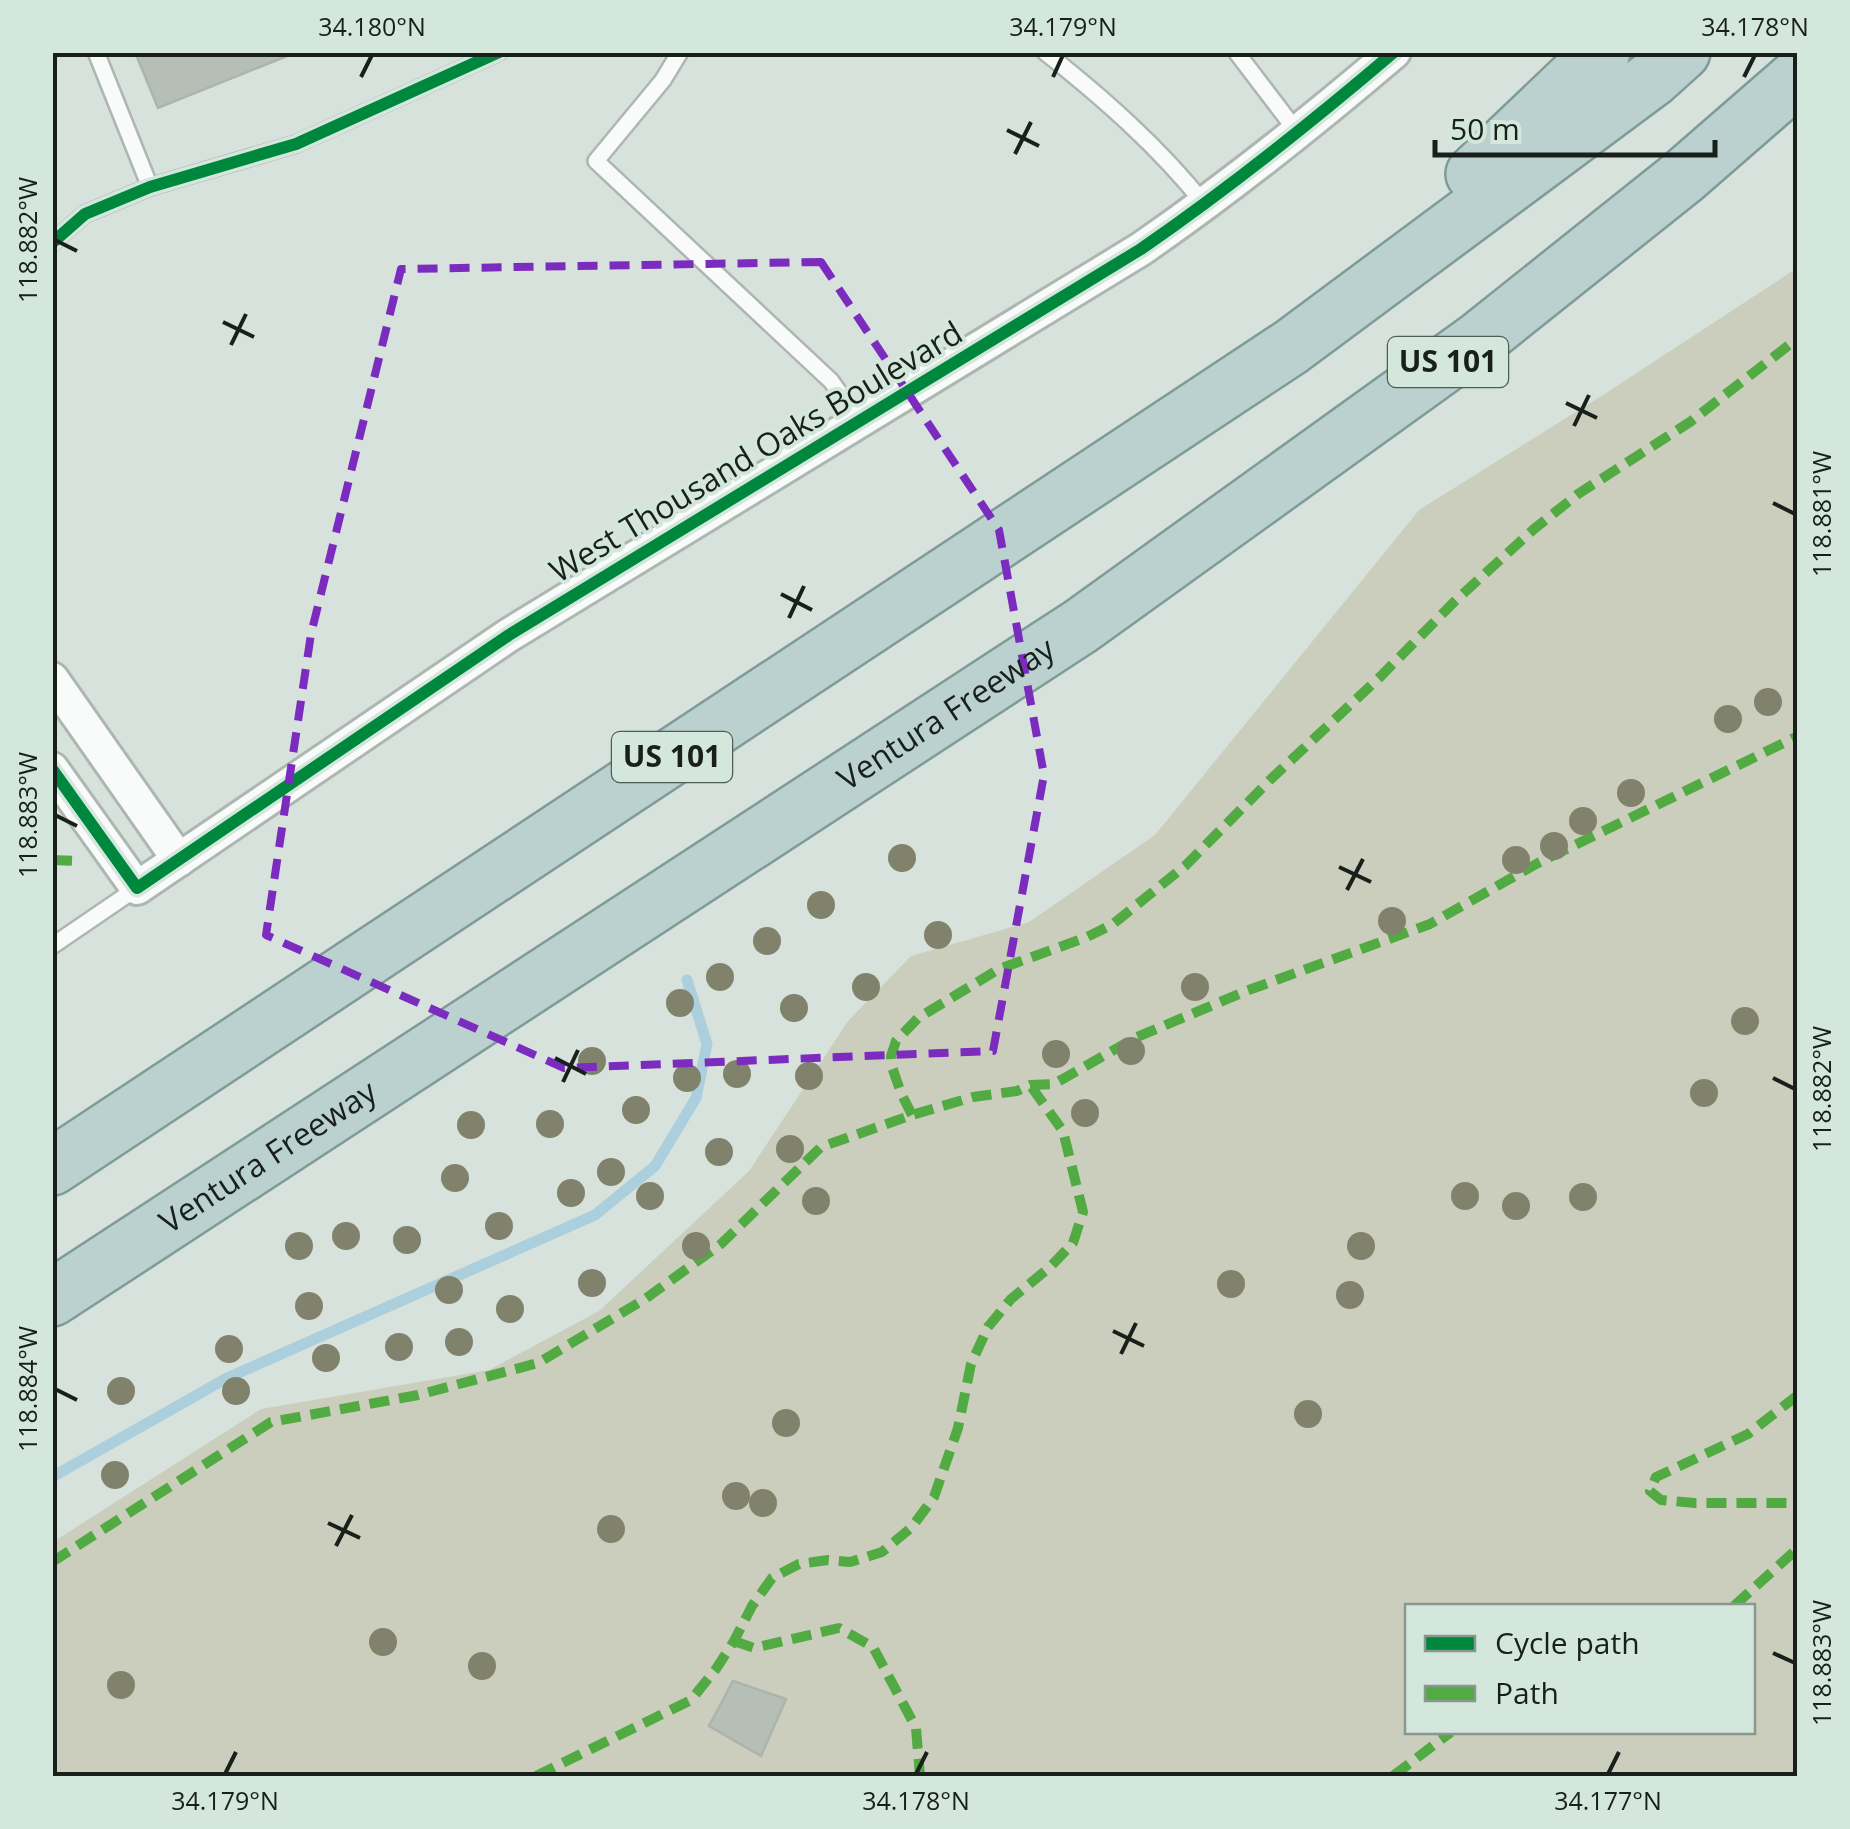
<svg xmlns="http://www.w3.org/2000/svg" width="1850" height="1829" viewBox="0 0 1850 1829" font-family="'Open Sans',sans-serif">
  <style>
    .green { fill: #cccebd; fill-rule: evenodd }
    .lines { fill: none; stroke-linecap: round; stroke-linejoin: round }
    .stream { stroke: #abcfdc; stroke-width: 11 }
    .building { fill: #b6bfb5; stroke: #adb3ae; stroke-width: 2.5 }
    .lane-casing { stroke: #aeb6b2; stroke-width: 20 }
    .street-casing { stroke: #aeb6b2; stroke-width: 38 }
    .highway-casing { stroke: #7f9b98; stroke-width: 60 }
    .lane { stroke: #f9fbfa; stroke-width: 15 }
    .street { stroke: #f9fbfa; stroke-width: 32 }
    .highway { stroke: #bad1d0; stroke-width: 55 }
    .quiet { stroke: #52aa43; stroke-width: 10; stroke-dasharray: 20 10; stroke-linecap: butt }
    .cycleway-casing { stroke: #d3e7dc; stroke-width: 19 }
    .cycleway { stroke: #00873e; stroke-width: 12 }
    .tree { fill: #81826c }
    .marked { fill: none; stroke: #7b2cbf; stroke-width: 8; stroke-dasharray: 20 12; stroke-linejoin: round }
    .ticks { fill: none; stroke: #19201c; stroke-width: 4 }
    .labels { text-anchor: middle; stroke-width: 8; stroke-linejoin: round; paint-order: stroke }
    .shield { fill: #d3e7dc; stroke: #515c56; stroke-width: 2.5 }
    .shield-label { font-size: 30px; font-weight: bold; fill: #19201c }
    .street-label { font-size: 32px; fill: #19201c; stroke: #d3e7dc }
    .neatline { fill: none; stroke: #19201c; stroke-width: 4 }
    .ticks-label { font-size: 25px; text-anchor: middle; fill: #19201c }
  </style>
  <rect width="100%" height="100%" fill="#d8e2dd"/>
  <!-- green -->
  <path class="green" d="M 1797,268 L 1797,1776 L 53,1776 L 53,1542 L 261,1409 L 489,1370 L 599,1311 L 749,1171 L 848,1021 L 911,956 L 1029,922 L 1155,835 L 1419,510 L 1606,393 ZM 1408,1606 L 1752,1606 L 1752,1732 L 1408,1732 Z"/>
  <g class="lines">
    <!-- stream -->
    <polyline class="stream" points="52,1477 227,1378 595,1215 655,1166 696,1098 707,1044 687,980"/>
  </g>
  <!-- building -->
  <g class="building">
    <polygon points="135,52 297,52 158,108"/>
    <polygon points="733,1681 786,1699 761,1756 709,1726"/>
  </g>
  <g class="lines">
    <!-- lane casing -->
    <g class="lane-casing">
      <g id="lane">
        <polyline points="96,52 150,187"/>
        <polyline points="680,52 663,80 596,161 831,381 859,420"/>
        <path d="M 1045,52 C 1103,98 1159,147 1205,205"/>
        <polyline points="1237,53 1298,133"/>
        <polyline points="52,243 85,214 150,187 296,144 499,52"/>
        <polyline points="52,946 137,888"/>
      </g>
    </g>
    <!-- street casing -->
    <g class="street-casing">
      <g id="street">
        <polyline points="52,679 179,860"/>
        <path d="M 52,769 L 137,888 L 509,635 L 1141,249 C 1229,188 1312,122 1394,52"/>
      </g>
    </g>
    <!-- highway casing -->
    <g class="highway-casing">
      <g id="highway">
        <polyline points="1474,174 1602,52"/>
        <polyline points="52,1167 1291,347 1652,79 1682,52"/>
        <path id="s1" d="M 52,1298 L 1081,626 L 1480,339 L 1683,177 L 1798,77"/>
      </g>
    </g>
    <!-- lane -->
    <use href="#lane" class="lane"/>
    <!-- street -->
    <use href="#street" class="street"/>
    <!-- highway -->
    <use href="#highway" class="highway"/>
    <!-- quiet -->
    <g class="quiet">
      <polyline points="52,860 77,861"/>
      <polyline points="912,1115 901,1093 892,1067 891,1056 896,1041 918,1018 999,969 1087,937 1113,924 1186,865 1272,778 1381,676 1455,601 1534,529 1578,494 1690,422 1798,338"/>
      <polyline points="1798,1395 1748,1434 1656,1477 1650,1491 1661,1500 1695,1503 1798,1503"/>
      <polyline points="52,1562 271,1422 418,1395 538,1363 645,1299 721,1244 821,1147 912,1115 973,1097 1017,1091 1030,1085 1054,1084 1135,1038 1246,991 1430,924 1538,863 1798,736"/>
      <polyline points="1734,1606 1798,1548"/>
      <polyline points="734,1641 754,1648 839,1628 873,1647 916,1728 920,1776"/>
      <polyline points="536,1776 691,1700 716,1669 734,1641 752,1606 772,1578 799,1564 828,1560 850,1562 882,1552 912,1527 934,1497 958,1428 971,1364 988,1327 1011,1299 1050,1267 1073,1243 1083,1212 1063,1131 1030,1085"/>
      <polyline points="1393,1776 1451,1732"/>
    </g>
    <!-- cycleway casing -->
    <g class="cycleway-casing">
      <g id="cycleway">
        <polyline points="52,243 85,214 150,187 296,144 499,52"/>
        <path d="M 52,769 L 137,888 L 509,635 L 1141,249 C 1229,188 1312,122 1394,52"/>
      </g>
    </g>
    <!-- cycleway -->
    <use href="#cycleway" class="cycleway"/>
  </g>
  <!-- trees -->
  <g class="tree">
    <circle cx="1768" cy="702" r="14"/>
    <circle cx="1728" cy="719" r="14"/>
    <circle cx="1631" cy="793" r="14"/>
    <circle cx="1583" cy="821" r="14"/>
    <circle cx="1554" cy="846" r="14"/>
    <circle cx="902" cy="858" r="14"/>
    <circle cx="1516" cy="860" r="14"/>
    <circle cx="821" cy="905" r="14"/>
    <circle cx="1392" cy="921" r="14"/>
    <circle cx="938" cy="935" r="14"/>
    <circle cx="767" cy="941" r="14"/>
    <circle cx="720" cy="977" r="14"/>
    <circle cx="866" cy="987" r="14"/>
    <circle cx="1195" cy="987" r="14"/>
    <circle cx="680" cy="1003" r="14"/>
    <circle cx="794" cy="1008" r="14"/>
    <circle cx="1745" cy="1021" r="14"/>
    <circle cx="1131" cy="1051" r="14"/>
    <circle cx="1056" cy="1054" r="14"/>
    <circle cx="592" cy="1061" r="14"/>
    <circle cx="737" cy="1074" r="14"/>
    <circle cx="809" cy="1076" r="14"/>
    <circle cx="687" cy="1078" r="14"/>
    <circle cx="1704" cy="1093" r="14"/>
    <circle cx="636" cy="1110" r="14"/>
    <circle cx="1085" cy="1113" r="14"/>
    <circle cx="550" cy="1124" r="14"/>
    <circle cx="471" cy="1125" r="14"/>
    <circle cx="790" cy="1149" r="14"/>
    <circle cx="719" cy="1152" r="14"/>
    <circle cx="611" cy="1172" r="14"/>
    <circle cx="455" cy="1178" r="14"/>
    <circle cx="571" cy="1193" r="14"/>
    <circle cx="650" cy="1196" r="14"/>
    <circle cx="1465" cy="1196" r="14"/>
    <circle cx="1583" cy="1197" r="14"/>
    <circle cx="816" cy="1201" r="14"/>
    <circle cx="1516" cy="1206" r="14"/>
    <circle cx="499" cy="1226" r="14"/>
    <circle cx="346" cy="1236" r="14"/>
    <circle cx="407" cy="1240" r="14"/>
    <circle cx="299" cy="1246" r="14"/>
    <circle cx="696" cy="1246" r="14"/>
    <circle cx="1361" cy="1246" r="14"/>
    <circle cx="592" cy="1283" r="14"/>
    <circle cx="1231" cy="1284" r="14"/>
    <circle cx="449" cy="1290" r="14"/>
    <circle cx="1350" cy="1295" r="14"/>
    <circle cx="309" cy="1306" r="14"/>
    <circle cx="510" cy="1309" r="14"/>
    <circle cx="459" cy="1342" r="14"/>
    <circle cx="399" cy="1347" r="14"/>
    <circle cx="229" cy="1349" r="14"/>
    <circle cx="326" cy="1358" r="14"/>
    <circle cx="121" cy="1391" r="14"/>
    <circle cx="236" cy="1391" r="14"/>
    <circle cx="1308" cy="1414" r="14"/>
    <circle cx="786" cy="1423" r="14"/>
    <circle cx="115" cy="1475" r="14"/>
    <circle cx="736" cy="1496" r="14"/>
    <circle cx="763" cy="1503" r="14"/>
    <circle cx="611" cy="1529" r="14"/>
    <circle cx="383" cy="1642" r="14"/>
    <circle cx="482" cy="1666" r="14"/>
    <circle cx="121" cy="1685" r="14"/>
  </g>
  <!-- marked area -->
  <path class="marked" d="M 821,262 L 999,530 L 1044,775 L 993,1051 L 564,1068 L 266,935 L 311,634 L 401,269 Z"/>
  <!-- ticks -->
  <path class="ticks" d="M 361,77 L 372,55M 1053,77 L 1063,55M 1744,77 L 1755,55M 1007,130 L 1039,146M 1015,154 L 1031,122M 55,240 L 77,251M 223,322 L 254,337M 231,345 L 246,314M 1566,403 L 1597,418M 1574,426 L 1589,395M 1773,503 L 1795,514M 781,594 L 812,610M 789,618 L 804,586M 55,815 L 77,826M 1339,867 L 1371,882M 1347,890 L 1363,859M 555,1058 L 586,1074M 1773,1078 L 1795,1089M 563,1082 L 578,1050M 1113,1331 L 1144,1346M 1121,1354 L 1136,1323M 55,1389 L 77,1400M 328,1523 L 360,1538M 336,1546 L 352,1515M 1773,1653 L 1795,1663M 225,1774 L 236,1752M 916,1774 L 927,1752M 1608,1774 L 1619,1752"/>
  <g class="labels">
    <!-- shield labels -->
    <g class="shield">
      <rect x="1388" y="337" width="120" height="50" rx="8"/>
      <rect x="612" y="732" width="120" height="50" rx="8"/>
    </g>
    <g class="shield-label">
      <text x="1448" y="372">US 101</text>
      <text x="672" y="767">US 101</text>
    </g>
    <!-- street labels -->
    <g class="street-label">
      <text transform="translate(756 452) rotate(-31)" y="11">West Thousand Oaks Boulevard</text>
      <text dy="11" stroke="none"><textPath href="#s1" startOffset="1068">Ventura Freeway</textPath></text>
      <text dy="11" stroke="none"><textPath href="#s1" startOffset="258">Ventura Freeway</textPath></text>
    </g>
  </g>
  <!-- border -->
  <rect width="1850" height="1829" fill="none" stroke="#d3e7dc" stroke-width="110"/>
  <!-- legend -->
  <rect x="1405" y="1604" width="350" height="130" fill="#d3e7dc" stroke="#89978f" stroke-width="2.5"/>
  <rect x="1425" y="1636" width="50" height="15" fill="#00873e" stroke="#89978f" stroke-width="2.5"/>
  <text x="1495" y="1654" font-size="30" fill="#19201c">Cycle path</text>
  <rect x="1425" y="1686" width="50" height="15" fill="#52aa43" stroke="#89978f" stroke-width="2.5"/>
  <text x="1495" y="1704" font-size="30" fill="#19201c">Path</text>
  <!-- scale -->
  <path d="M1435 140v15h280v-15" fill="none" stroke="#19201c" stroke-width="5"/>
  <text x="1450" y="140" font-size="30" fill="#19201c" stroke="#d3e7dc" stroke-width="8" paint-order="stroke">50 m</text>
  <rect x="55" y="55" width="1740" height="1719" class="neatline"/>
  <g class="ticks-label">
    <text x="372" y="36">34.180°N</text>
    <text x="1063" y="36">34.179°N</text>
    <text x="1755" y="36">34.178°N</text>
    <text transform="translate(28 240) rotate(-90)" y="9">118.882°W</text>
    <text transform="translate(1822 514) rotate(-90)" y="9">118.881°W</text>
    <text transform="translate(28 815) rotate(-90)" y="9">118.883°W</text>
    <text transform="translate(1822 1089) rotate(-90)" y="9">118.882°W</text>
    <text transform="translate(28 1389) rotate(-90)" y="9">118.884°W</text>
    <text transform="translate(1822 1663) rotate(-90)" y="9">118.883°W</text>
    <text x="225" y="1810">34.179°N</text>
    <text x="916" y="1810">34.178°N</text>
    <text x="1608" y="1810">34.177°N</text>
  </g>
</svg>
